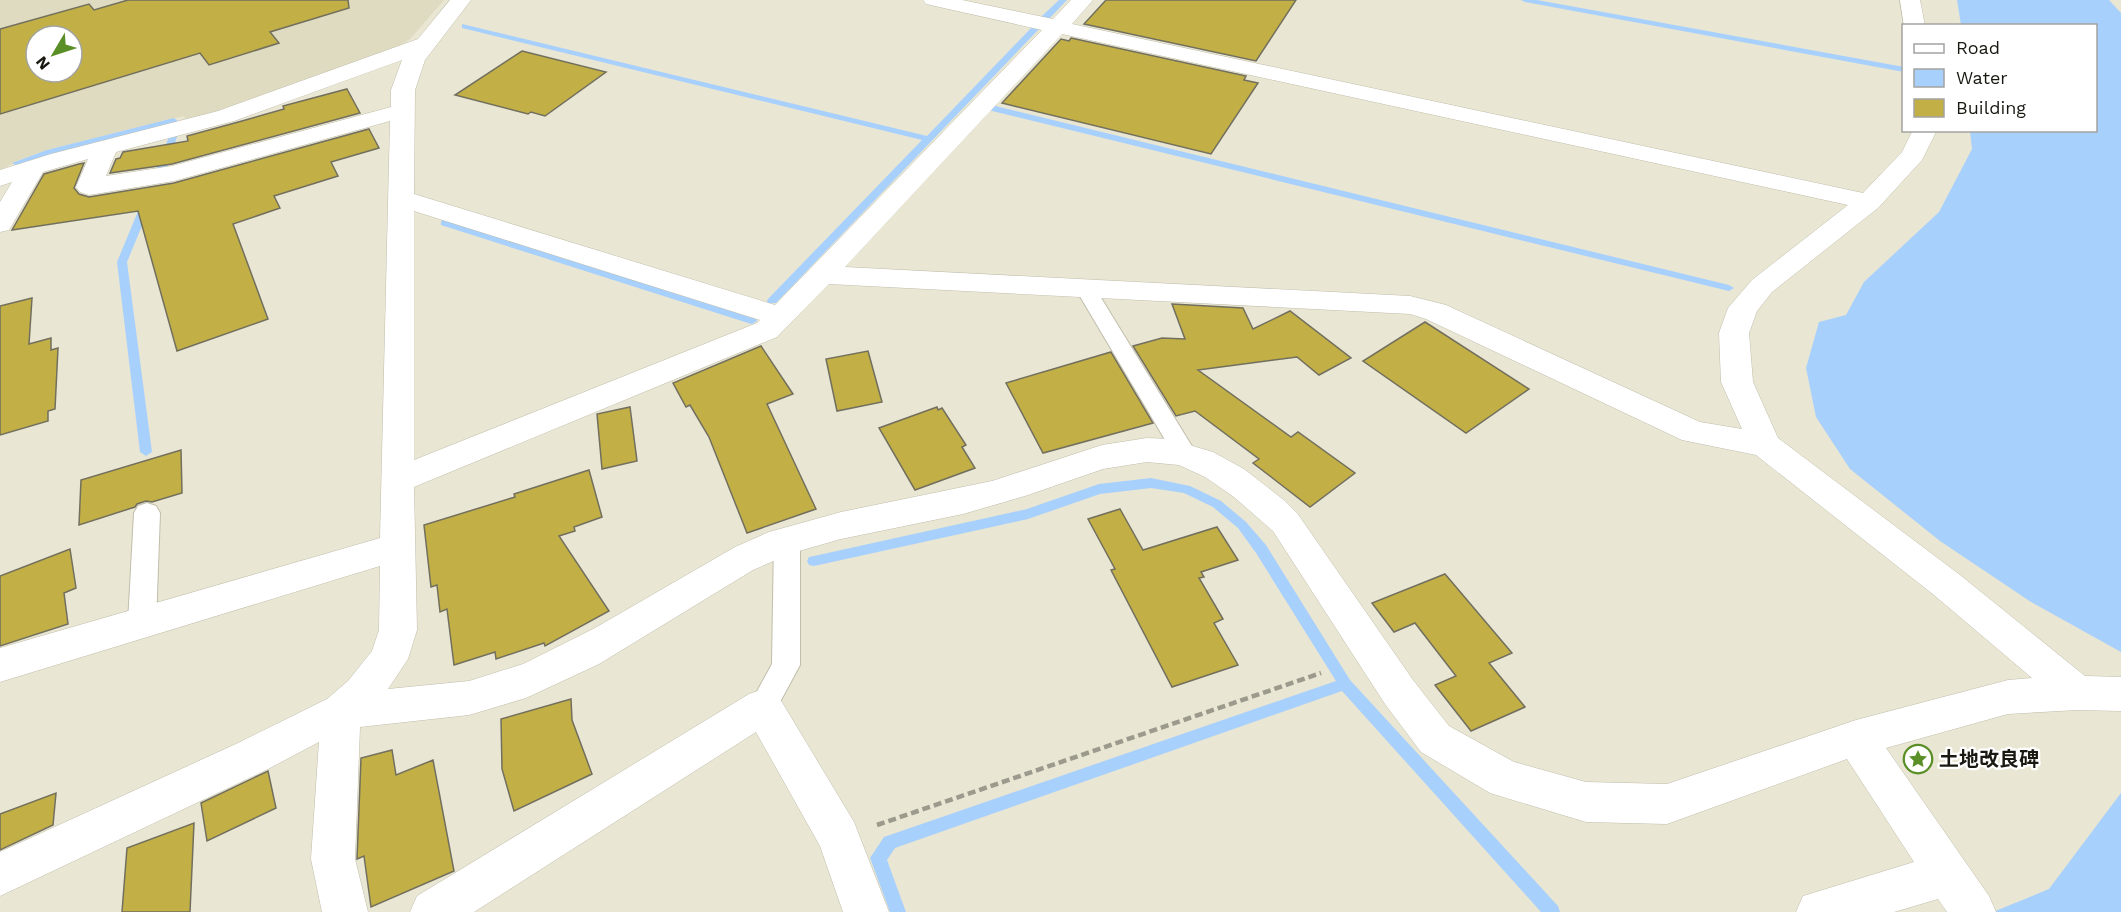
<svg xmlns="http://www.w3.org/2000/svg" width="2121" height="912" viewBox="0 0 2121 912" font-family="'Work Sans','Noto Sans JP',sans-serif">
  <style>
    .built { fill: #dfdbc0; fill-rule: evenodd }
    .water { fill: #a8d0fd }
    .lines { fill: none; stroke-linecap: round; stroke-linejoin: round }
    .stream { fill: #a8d0fd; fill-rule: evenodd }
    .building { fill: #c2b046; stroke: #726f5e; stroke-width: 1.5; fill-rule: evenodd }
    .service-casing { stroke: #c1beac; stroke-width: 2 }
    .minor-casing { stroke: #c1beac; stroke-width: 1 }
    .path { stroke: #9c9a8c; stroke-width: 4.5; stroke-dasharray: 8 4; stroke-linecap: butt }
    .service { fill: #fff; fill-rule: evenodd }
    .minor { fill: #fff; fill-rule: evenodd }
    .labels { text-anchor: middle; stroke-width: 4.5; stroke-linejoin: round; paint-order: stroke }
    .near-poi-label { font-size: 20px; font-weight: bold; fill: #191811; stroke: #fff; text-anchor: start }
  </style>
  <rect width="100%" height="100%" fill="#e9e6d3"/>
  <!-- built -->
  <path class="built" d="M 0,0 L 444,0 L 410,39 L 399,46 L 219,112 L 186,121 L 184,116 L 50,149 L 19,160 L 0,170 ZM 36,36 L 72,36 L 72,72 L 36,72 Z"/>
  <!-- water -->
  <g class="water">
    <polygon points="1957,0 2109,0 2121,13 2121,652 2031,602 1940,541 1850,469 1816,417 1806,368 1819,322 1846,315 1864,282 1939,212 1972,149 1970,131 2096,130 2096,26 1961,25"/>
    <polygon points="2121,793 2121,912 1993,912 2049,889"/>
  </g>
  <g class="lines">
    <!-- stream -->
    <g class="stream">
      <polygon points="1059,0 1067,0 1048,20 1042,20 1042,16"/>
      <polygon points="1521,0 1537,0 1904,67 1904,72 1525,2"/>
      <polygon points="462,24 927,136 1033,26 1040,28 776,303 768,303 767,301 768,299 922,140 462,28"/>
      <polygon points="991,105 1729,285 1734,288 1729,291 988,110 988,106"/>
      <polygon points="174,118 178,121 177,123 53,154 17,166 12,163 47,150"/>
      <polygon points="174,131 178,134 166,170 161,173 158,172 156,170 170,134"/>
      <polygon points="146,201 151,204 127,262 152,452 146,456 140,452 117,262 141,204"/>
      <polygon points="444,220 756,319 757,321 752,324 748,323 441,225 441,221"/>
      <polygon points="1151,478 1190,486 1221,501 1246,522 1266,545 1350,680 1558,906 1560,912 1541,912 1342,691 895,848 887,860 906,912 890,912 870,858 884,837 1336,681 1256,553 1238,528 1213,507 1184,493 1151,488 1100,494 1028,519 814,566 809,565 807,561 809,557 814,556 1027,509 1099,484"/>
    </g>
  </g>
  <!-- building -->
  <g class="building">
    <path d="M 128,0 L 348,0 L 349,8 L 270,32 L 279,43 L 209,65 L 200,53 L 0,114 L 0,29 L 89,4 L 94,10 ZM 36,36 L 72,36 L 72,72 L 36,72 Z"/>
    <polygon points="1106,0 1296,0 1256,61 1084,24"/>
    <polygon points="1071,38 1246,76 1244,80 1258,83 1211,154 1002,103 1061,39 1069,41"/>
    <polygon points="522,51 606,72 545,116 531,112 528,114 455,95"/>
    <polygon points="347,89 360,113 172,164 110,173 116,159 120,158 123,152 188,141 187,136 242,121 284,109 283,106"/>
    <polygon points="369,129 379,148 331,162 338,176 274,196 280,208 233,224 268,319 177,351 138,211 12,230 44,174 79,164 84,163 74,188 79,194 89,197 174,183"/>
    <polygon points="32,298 29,344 51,338 51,350 58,348 55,409 48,411 48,421 0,435 0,306"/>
    <polygon points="1172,304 1243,308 1253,329 1290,311 1351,358 1319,375 1297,357 1198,370 1291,437 1298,432 1355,473 1310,507 1253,463 1259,459 1195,411 1176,416 1133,346 1162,338 1185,339"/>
    <polygon points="1425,322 1529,389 1466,433 1363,361"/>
    <polygon points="761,346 793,394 767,404 816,509 747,533 709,437 690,405 686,407 673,383"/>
    <polygon points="868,351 882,402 837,411 826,359"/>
    <polygon points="1111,352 1153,423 1043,453 1006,383"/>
    <polygon points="630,407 637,461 602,469 597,414"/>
    <polygon points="937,407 938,410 942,408 966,445 962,447 975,468 915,490 879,428"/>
    <polygon points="181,450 182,493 152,502 146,501 137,504 135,507 79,525 81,480"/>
    <polygon points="589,470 602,517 574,527 575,531 559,536 609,611 545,646 544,643 496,659 495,652 454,665 447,609 440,612 437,585 431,587 424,525 515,497 514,494"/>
    <polygon points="1120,509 1143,550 1217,527 1238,560 1201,572 1204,577 1199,578 1223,619 1214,623 1238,665 1172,687 1111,570 1115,569 1088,519"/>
    <polygon points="70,549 76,588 64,593 68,624 0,646 0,576"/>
    <polygon points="1445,574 1512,653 1489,663 1525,707 1471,731 1435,685 1456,676 1415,623 1394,632 1372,603"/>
    <polygon points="571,699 572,720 592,774 514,811 502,769 501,719"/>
    <polygon points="392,750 396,775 433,760 454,871 371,907 364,856 357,859 361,758"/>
    <polygon points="268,771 276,808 207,841 201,803"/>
    <polygon points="56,793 53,825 0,850 0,814"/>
    <polygon points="194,823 190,912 122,912 127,848"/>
  </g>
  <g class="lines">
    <!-- service casing -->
    <g class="service-casing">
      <g id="service">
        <polygon points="1085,281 1092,283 1095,288 1193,448 1197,454 1193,460 1185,463 1177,460 1075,288 1078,283"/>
        <polygon points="147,503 156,506 160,513 156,623 152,631 142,634 132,631 128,623 134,513 138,506"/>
        <polygon points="787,530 796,533 800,540 800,665 773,715 763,719 753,715 749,706 772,664 774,540 778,533"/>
      </g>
    </g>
    <!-- minor casing -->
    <g class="minor-casing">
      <g id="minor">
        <path d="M 450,0 L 471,0 L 425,60 L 415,90 L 414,194 L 775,305 L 1042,30 L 926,4 L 923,0 L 962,0 L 1053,19 L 1071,0 L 1093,0 L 1072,24 L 1863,193 L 1902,152 L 1913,130 L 1937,130 L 1922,160 L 1878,208 L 1772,292 L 1757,311 L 1749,333 L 1753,382 L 1778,438 L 1960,575 L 2085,676 L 2121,677 L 2121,711 L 2077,710 L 2008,714 L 1886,748 L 1989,896 L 1996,912 L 1947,912 L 1938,899 L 1894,912 L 1796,912 L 1803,896 L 1914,862 L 1847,759 L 1667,824 L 1586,822 L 1490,793 L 1421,752 L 1385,704 L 1273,531 L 1234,497 L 1205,477 L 1179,465 L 1147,462 L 1103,469 L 1025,496 L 963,514 L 841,539 L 792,553 L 753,570 L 599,664 L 526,698 L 469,715 L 360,727 L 355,859 L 368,912 L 322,912 L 311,859 L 319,742 L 268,769 L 0,896 L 0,852 L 238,743 L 327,699 L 348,681 L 372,651 L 379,630 L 380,566 L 0,682 L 0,648 L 380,538 L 390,121 L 174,181 L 89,195 L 80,192 L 76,187 L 88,159 L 43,172 L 9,230 L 0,232 L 0,202 L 12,182 L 0,186 L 0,170 L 51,154 L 218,111 L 418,39 ZM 1062,34 L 1848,205 L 1752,280 L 1728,308 L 1719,333 L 1721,382 L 1742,429 L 1700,422 L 1446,305 L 1410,296 L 845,267 ZM 402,60 L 391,90 L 391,107 L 172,166 L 106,176 L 116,152 L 234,121 ZM 414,211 L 760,320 L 757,323 L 414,460 ZM 829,284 L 1410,314 L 1426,319 L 1682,440 L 1756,455 L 1934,595 L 2032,678 L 2008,680 L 1856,720 L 1667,784 L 1586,782 L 1514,762 L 1449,726 L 1413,680 L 1297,513 L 1285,501 L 1244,469 L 1213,452 L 1169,439 L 1147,438 L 1102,445 L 992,481 L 841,512 L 769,532 L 735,547 L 595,628 L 523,664 L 469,681 L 388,689 L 408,659 L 417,630 L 414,487 L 777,337 Z"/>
        <polygon points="1900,0 1920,0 1925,26 1904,26"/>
        <polygon points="763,689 777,694 854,822 889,912 843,912 820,846 756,732 474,912 410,912 417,896 749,694"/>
      </g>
    </g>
    <!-- path -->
    <polyline class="path" points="877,825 1321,673"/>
    <!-- service -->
    <use href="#service" class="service"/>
    <!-- minor -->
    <use href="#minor" class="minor"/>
  </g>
  <!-- icons -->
  <defs>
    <g id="sight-ring" transform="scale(1.5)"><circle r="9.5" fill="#fff" stroke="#5a8e27" stroke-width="1.5"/><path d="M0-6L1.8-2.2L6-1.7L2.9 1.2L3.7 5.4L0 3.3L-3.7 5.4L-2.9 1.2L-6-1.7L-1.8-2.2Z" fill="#5a8e27"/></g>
  </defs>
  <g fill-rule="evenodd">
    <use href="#sight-ring" x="1918" y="759"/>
  </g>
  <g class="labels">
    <!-- near-poi labels -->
    <g class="near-poi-label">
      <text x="1939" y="766">土地改良碑</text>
    </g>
  </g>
  <!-- legend -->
  <rect x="1902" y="24" width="195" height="108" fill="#ffffff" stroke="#a3a3a0" stroke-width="1.5"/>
  <rect x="1914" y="44" width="30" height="9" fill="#ffffff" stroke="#a3a3a0" stroke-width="1.5"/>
  <text x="1956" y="54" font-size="18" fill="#191811">Road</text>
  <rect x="1914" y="69" width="30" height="18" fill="#a8d0fd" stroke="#a3a3a0" stroke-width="1.5"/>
  <text x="1956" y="84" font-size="18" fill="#191811">Water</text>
  <rect x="1914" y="99" width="30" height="18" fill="#c2b046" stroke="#a3a3a0" stroke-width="1.5"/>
  <text x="1956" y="114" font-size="18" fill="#191811">Building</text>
  <!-- north arrow -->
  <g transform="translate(54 54) rotate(231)"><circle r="28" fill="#ffffff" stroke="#a3a3a0" stroke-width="1.5"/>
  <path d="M0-4.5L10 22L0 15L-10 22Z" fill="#5a8e27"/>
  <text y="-9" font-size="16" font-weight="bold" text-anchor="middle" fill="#191811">N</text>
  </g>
</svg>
